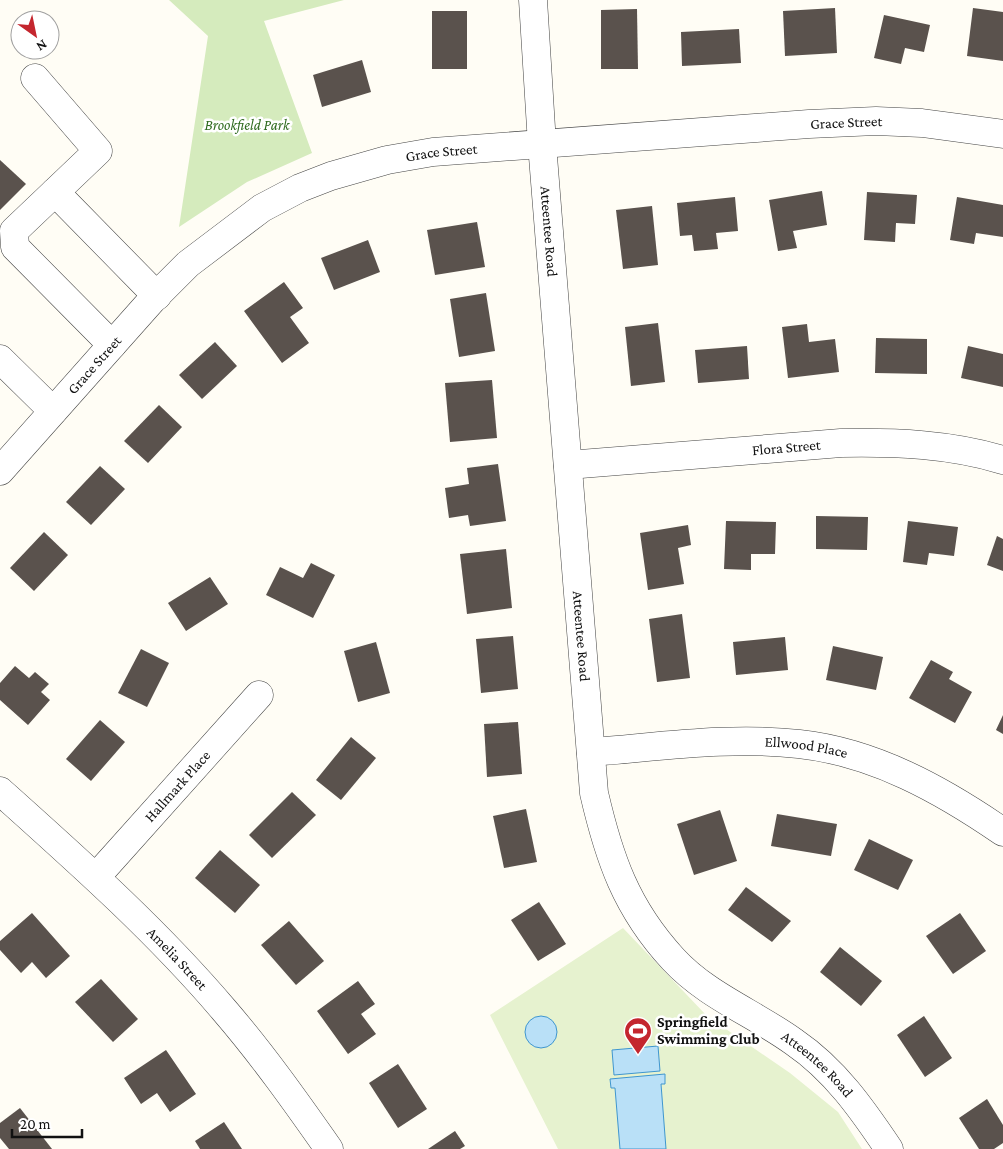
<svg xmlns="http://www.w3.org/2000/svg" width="1003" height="1149" viewBox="0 0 1003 1149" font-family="'Crimson Pro',serif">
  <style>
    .green { fill: #d5ebbd }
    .pitch { fill: #e6f2cf }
    .water { fill: #b9e0f7; stroke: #3f96cf }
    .building { fill: #5a524d }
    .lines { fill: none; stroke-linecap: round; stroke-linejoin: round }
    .minor-casing { stroke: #444; stroke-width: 29 }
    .minor { stroke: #fff; stroke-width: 28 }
    .labels { text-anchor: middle; stroke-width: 5; stroke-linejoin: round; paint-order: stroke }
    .street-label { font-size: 15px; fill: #111; stroke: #fff }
    .park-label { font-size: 15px; font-style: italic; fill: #2f6b1f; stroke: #fff }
    .poi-label { font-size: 15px; font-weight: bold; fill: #111; stroke: #fff; text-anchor: start }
  </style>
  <rect width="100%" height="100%" fill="#fffdf5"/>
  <!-- green -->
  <polygon class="green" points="169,0 344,0 264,21 312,153 247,182 179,227 208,36"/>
  <!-- pitch -->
  <polygon class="pitch" points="623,928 707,1016 790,1073 838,1112 862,1149 558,1149 490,1015"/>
  <!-- water -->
  <g class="water">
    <circle cx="541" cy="1032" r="16"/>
    <polygon points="658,1046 660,1071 614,1075 612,1050"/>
    <polygon points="665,1074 665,1084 661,1084 666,1149 620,1149 615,1088 611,1088 610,1079"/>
  </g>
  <!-- building -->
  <g class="building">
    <polygon points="835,8 837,53 785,56 783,11"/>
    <polygon points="973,8 1003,12 1003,61 967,56"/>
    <polygon points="637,9 638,69 601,69 601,10"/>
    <rect x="432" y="11" width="35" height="58"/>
    <polygon points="884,15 930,25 924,52 905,48 901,64 874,58"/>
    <polygon points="739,29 741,63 682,66 681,32"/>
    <polygon points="362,60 371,92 322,107 313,75"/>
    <polygon points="0,160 26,184 0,210"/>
    <polygon points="822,191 827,225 793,231 797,248 778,251 769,200"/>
    <polygon points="867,192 917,195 915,224 896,223 895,242 864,240"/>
    <polygon points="735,197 738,231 716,233 718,249 694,251 692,235 680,236 677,203"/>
    <polygon points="957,197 1003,205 1003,237 976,233 974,244 950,240"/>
    <polygon points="652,206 658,265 623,269 616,210"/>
    <polygon points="477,222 485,267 435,275 427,230"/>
    <polygon points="368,240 380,272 334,290 321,258"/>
    <polygon points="284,282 303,308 290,317 309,343 282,363 244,311"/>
    <polygon points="486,293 495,351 459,357 450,299"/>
    <polygon points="658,323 665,382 631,386 625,327"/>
    <polygon points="807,324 809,342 835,339 839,372 788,378 782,327"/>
    <polygon points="876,338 927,339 927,374 875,373"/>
    <polygon points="215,342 237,366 202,399 179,375"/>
    <polygon points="747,346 749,379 698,383 695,350"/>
    <polygon points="968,346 1003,354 1003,387 961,378"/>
    <polygon points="492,380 497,438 450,442 445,383"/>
    <polygon points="159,405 182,427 148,463 124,441"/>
    <polygon points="498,464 506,521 470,526 468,515 449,518 445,488 469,484 467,468"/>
    <polygon points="100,466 125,489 91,525 66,502"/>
    <polygon points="816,516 868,517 867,550 816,549"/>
    <polygon points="726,521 776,522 775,554 751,554 751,570 724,569"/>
    <polygon points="908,521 958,527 954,556 929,553 927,565 903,562"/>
    <polygon points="688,525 691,545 678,548 684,584 648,590 640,533"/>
    <polygon points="44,532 68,555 34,591 10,568"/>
    <polygon points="997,536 1003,539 1003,571 987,565"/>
    <polygon points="506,549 512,608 467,614 460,554"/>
    <polygon points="311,563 335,575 313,618 266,595 280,567 303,578"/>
    <polygon points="210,577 228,604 186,631 168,603"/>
    <polygon points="682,614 690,678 657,682 649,619"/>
    <polygon points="513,636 518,689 481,693 476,639"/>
    <polygon points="785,637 788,670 736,675 733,642"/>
    <polygon points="376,642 390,693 358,702 344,651"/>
    <polygon points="833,646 883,657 876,690 826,680"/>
    <polygon points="141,649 169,663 147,707 118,693"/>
    <polygon points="931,660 953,672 949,679 972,692 955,723 909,698"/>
    <polygon points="15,666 29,678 35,672 49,684 41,692 50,700 28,725 0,700 0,683"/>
    <polygon points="1003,715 1003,734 996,730"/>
    <polygon points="100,720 125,742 91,781 66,759"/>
    <polygon points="518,722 522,774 487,777 484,724"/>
    <polygon points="351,737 376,758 341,800 316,780"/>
    <polygon points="292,792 316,815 272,858 249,835"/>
    <polygon points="526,809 537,862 504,868 493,816"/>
    <polygon points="720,810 737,861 694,875 677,824"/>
    <polygon points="777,814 837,824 831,856 771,846"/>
    <polygon points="869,839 913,860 898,890 854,870"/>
    <polygon points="220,850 260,885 235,913 195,878"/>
    <polygon points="746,887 791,921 772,942 728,910"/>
    <polygon points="539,902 566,944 538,961 511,920"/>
    <polygon points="32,913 70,956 46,978 32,962 21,973 0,950 0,941"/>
    <polygon points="960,913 986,951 953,974 926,936"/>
    <polygon points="289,921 324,961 296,985 261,945"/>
    <polygon points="840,947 882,981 861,1006 820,972"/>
    <polygon points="101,979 138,1019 113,1042 75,1002"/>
    <polygon points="358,981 375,1004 361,1014 376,1034 348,1054 317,1011"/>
    <polygon points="924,1016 952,1058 925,1077 897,1035"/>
    <polygon points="166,1050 196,1094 170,1112 157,1093 141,1104 124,1078"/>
    <polygon points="398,1064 427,1109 398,1128 369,1083"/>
    <polygon points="987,1099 1003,1125 1003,1143 994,1149 979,1149 959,1118"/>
    <polygon points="20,1108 52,1149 9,1149 0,1138 0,1123"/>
    <polygon points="224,1122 242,1149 200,1149 195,1141"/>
    <polygon points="455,1131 465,1146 460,1149 428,1149"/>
  </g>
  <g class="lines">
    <!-- minor casing -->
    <g class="minor-casing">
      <g id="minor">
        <path id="s1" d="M 533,0 L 542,144 L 594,793 C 609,858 626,908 673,959 C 707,996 754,1013 794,1042 C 835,1070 862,1109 889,1149"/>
        <polyline points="35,78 98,151 55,192"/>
        <polyline points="112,345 15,247 14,231 55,192 157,296"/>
        <polyline points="0,359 53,411"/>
        <path id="s2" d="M 568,465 L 841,443 C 896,442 950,444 1003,460"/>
        <path id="s3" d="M 0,471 L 152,300 L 188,264 L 262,208 L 300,188 L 331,176 L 387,160 L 433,152 L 809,124 L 876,121 L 922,123 L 1003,134"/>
        <path id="s4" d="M 591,752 C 659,747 730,736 799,744 C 874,752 942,790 1003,832"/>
        <path id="s5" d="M 0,791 C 78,861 156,930 224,1010 C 262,1054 296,1102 329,1149"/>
        <path id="s6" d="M 96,877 L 259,695"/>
      </g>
    </g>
    <!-- minor -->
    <use href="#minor" class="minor"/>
  </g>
  <!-- icons -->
  <defs>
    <g id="stadium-pin" transform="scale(1.4375)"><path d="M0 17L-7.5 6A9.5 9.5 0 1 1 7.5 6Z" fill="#c4262e" stroke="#fff"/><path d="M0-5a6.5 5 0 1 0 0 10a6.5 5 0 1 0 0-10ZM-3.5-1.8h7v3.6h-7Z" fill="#fff"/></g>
  </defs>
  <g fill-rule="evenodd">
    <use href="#stadium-pin" x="638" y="1031"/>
  </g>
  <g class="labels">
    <!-- street labels -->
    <g class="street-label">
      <text dy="5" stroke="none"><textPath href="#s3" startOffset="968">Grace Street</textPath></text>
      <text dy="5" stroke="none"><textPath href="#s3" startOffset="562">Grace Street</textPath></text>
      <text dy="5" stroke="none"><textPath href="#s1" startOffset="232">Atteentee Road</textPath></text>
      <text dy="5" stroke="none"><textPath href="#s3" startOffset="142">Grace Street</textPath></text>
      <text dy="5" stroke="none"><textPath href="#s2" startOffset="219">Flora Street</textPath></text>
      <text dy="5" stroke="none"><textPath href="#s1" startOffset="638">Atteentee Road</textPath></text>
      <text dy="5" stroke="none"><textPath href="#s4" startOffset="216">Ellwood Place</textPath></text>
      <text dy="5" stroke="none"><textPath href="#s6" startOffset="122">Hallmark Place</textPath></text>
      <text dy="5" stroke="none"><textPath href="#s5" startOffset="244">Amelia Street</textPath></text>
      <text dy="5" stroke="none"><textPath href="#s1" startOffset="1161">Atteentee Road</textPath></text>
    </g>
    <!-- park labels -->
    <g class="park-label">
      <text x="247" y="130">Brookfield Park</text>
    </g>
    <!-- poi labels -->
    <g class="poi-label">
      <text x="657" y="1027">Springfield<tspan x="657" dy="17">Swimming Club</tspan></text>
    </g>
  </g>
  <!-- north arrow -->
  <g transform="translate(35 35) rotate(147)"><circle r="24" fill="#ffffff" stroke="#a0a0a0"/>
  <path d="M0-4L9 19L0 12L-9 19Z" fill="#c4262e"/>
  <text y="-8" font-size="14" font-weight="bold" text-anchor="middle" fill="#111111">N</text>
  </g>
  <!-- scale -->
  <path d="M12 1129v8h70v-8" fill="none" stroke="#111111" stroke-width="2.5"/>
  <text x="20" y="1129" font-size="15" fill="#111111" stroke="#ffffff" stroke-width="4" paint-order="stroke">20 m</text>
</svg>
